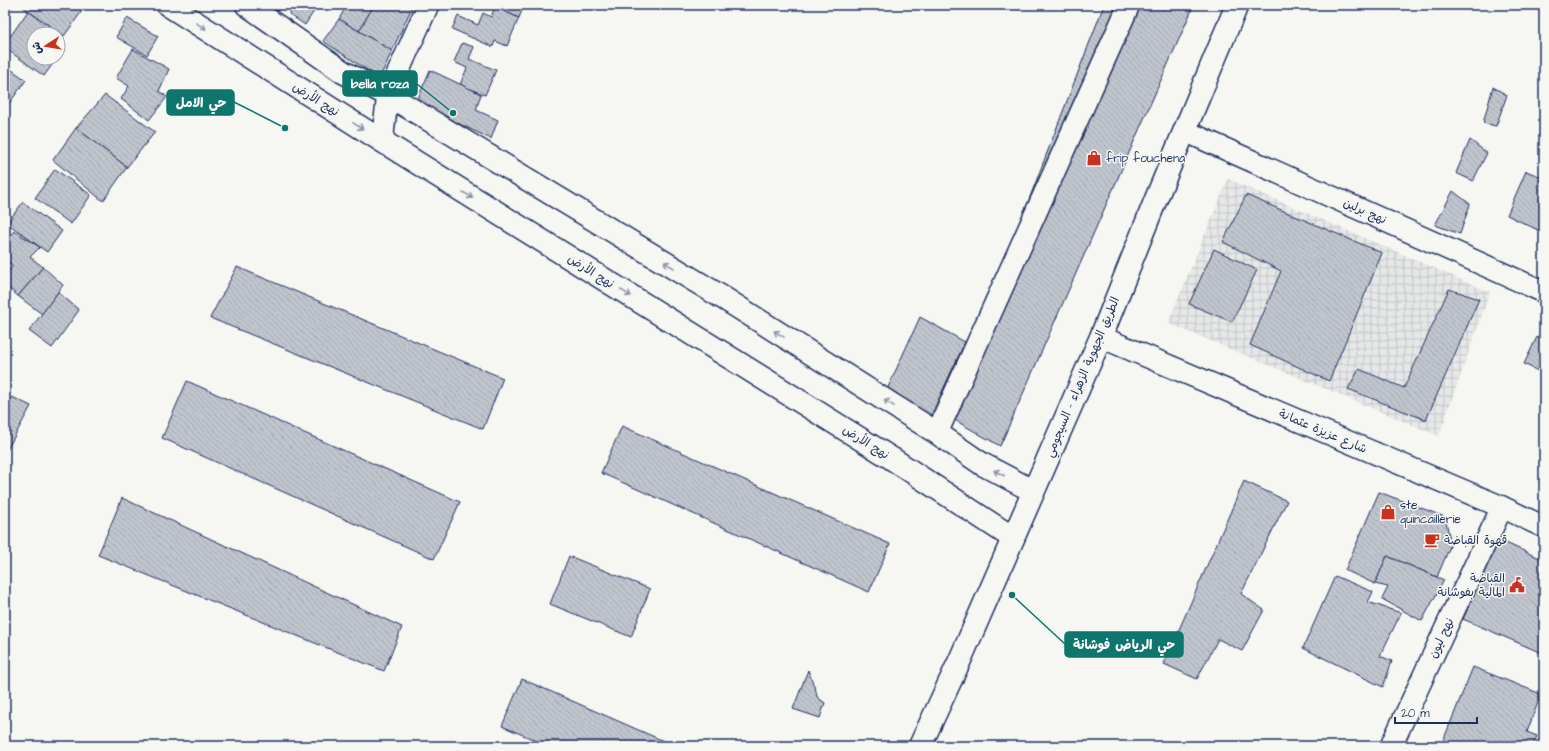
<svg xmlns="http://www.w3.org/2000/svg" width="1549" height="751" viewBox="0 0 1549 751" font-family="'Architects Daughter','Playpen Sans Arabic',sans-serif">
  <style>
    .industrial { fill: url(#industrial-grid) }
    .building { fill: url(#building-back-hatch); stroke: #1b2f5e }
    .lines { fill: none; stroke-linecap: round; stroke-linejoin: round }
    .minor-casing { stroke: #1b2f5e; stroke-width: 24 }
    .tertiary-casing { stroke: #1b2f5e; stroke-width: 25 }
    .secondary-casing { stroke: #1b2f5e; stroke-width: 25 }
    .minor { stroke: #f6f6f2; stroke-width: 21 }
    .tertiary { stroke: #f6f6f2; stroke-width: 22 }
    .secondary { stroke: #f6f6f2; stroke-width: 22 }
    .oneway { stroke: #8892a8 }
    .labels { text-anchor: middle; stroke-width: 3; stroke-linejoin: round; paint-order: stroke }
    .street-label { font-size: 12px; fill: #1b2f5e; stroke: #f6f6f2 }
    .poi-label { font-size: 12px; fill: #1b2f5e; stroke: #f6f6f2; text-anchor: start }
    .leader { fill: none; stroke: #0f766e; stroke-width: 1.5 }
    .callout-dot { fill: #0f766e; stroke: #f6f6f2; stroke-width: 1.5 }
    .callout { fill: #0f766e; stroke: #0f766e; stroke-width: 1.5 }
    .callout-label { font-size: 13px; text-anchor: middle; font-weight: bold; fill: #fff }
  </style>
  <defs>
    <pattern id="industrial-grid" width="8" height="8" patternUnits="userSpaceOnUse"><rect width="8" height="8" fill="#e6e7e7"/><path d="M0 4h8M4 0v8" fill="none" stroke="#c5c6c9"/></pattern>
    <pattern id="building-back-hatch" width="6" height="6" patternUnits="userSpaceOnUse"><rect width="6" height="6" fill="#c0c4cd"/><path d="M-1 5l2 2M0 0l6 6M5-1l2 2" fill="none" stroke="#a4a9b2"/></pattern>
  </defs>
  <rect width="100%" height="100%" fill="#f6f6f2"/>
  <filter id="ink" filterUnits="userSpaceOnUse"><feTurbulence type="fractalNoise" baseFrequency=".025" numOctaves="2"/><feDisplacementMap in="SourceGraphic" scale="8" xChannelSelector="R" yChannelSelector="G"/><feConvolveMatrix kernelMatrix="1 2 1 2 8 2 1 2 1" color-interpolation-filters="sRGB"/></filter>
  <g filter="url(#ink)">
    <!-- industrial -->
    <polygon class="industrial" points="1228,179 1490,292 1439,436 1168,323"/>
    <!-- building -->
    <g class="building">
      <polygon points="20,5 73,5 82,11 64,36"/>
      <polygon points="269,5 281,5 278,11"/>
      <polygon points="295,5 318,5 305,25 289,14"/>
      <polygon points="347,5 374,5 359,31 339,19"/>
      <polygon points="374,5 413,5 392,51 359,31"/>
      <polygon points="495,5 524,5 519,18 495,7 498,6"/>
      <polygon points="1104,5 1194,5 1000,446 946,415"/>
      <polygon points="495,7 519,18 507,46 495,41 493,47 452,29 458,16 478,25 483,13 491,17"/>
      <polygon points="28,11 64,36 58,41 58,34 34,34 34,58 57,58 44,76 5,48 5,44"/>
      <polygon points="127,18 158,36 147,55 116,37"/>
      <polygon points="339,19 392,51 382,73 375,75 323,41"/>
      <polygon points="462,43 474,47 469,59 496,70 485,95 460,85 467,68 454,62"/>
      <polygon points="133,49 169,69 159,91 167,97 149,120 121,99 129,86 116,78"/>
      <polygon points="5,65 26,80 5,109"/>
      <polygon points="430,70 481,94 476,110 498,120 491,139 416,103"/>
      <polygon points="1493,87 1507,95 1496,126 1483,123"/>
      <polygon points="105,95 155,132 127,167 76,128"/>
      <polygon points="76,128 127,167 103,201 53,160"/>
      <polygon points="1470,140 1487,153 1473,181 1456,173"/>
      <polygon points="55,169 91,195 71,224 35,198"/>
      <polygon points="1526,171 1544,178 1544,233 1507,215"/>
      <polygon points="1453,191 1470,204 1460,234 1435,225"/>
      <polygon points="1246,195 1382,253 1329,381 1250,345 1281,271 1223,242"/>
      <polygon points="23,202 62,231 47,252 7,223"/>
      <polygon points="14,231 40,247 30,257 43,267 18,296 5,285 5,275 13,266 5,259 5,241"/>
      <polygon points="1214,249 1257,270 1232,322 1189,304"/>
      <polygon points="43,267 63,285 42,314 18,296"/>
      <polygon points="237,267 503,378 483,429 210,318"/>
      <polygon points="1449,289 1479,299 1426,420 1348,389 1359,369 1404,388"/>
      <polygon points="58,292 79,310 52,348 29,331"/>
      <polygon points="920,317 965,342 928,422 885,394"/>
      <polygon points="1537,337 1544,340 1544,374 1524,364"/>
      <polygon points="187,381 460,502 434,559 162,438"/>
      <polygon points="12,397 31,406 7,450 5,449 5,407"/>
      <polygon points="622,426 890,544 869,592 601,473"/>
      <polygon points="1244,481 1287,501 1241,594 1264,610 1242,651 1218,639 1197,679 1164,664"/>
      <polygon points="1379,492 1445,517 1451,544 1437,577 1387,556 1375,584 1345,570"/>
      <polygon points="122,498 402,627 384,671 98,555"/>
      <polygon points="1499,540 1544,560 1544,654 1463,619"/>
      <polygon points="569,556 650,589 631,637 550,604"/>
      <polygon points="1387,556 1444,580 1422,621 1382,599 1388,587 1375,584"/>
      <polygon points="1335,576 1373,592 1368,602 1401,613 1380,656 1392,661 1383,687 1303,648"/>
      <polygon points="1473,667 1541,694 1527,732 1537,736 1533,746 1441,746"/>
      <polygon points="808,670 816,691 817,697 825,703 820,718 793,709"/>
      <polygon points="522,679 675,746 549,746 502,726"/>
    </g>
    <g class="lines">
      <!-- minor casing -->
      <g class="minor-casing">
        <g id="minor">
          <polyline points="1185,131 1544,292"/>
          <polyline points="382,141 388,95 428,5"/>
          <polyline points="1101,337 1502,507 1544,527"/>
          <polyline points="937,433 1129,5"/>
          <polyline points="1391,746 1502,507"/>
        </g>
      </g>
      <!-- tertiary casing -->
      <g class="tertiary-casing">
        <g id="tertiary">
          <polyline points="168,5 382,141 891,458 1013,538"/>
          <polyline points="247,5 343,72 388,95 725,299 937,433 982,464 1033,491"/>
        </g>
      </g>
      <!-- secondary casing -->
      <g class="secondary-casing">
        <polyline id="secondary" points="920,746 960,660 1101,337 1156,199 1237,5"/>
      </g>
      <!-- minor -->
      <use href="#minor" class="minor"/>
      <!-- tertiary -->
      <use href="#tertiary" class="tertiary"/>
      <!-- secondary -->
      <use href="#secondary" class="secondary"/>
    </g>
    <!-- one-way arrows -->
    <defs><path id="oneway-shaft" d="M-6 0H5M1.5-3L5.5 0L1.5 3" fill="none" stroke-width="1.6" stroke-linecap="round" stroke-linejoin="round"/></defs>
    <g class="oneway">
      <use href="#oneway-shaft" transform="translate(201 26) rotate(32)"/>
      <use href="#oneway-shaft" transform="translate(358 126) rotate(32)"/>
      <use href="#oneway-shaft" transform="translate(468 195) rotate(32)"/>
      <use href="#oneway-shaft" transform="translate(669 265) rotate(-149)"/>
      <use href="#oneway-shaft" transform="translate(626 293) rotate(32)"/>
      <use href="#oneway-shaft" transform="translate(779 334) rotate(-148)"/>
      <use href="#oneway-shaft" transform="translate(889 403) rotate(-148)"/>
      <use href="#oneway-shaft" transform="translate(999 473) rotate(-153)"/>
    </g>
  </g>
  <!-- icons -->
  <defs>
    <g id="shop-bare" transform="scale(1.2)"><path d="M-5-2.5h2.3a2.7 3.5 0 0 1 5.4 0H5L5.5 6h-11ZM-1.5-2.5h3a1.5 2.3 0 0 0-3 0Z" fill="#c8321e" stroke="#f6f6f2" stroke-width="2.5" paint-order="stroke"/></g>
    <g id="cafe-bare" transform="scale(1.2)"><path d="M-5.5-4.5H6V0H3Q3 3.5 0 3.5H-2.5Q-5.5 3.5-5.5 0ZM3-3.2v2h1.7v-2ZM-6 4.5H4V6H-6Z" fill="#c8321e" stroke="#f6f6f2" stroke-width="2.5" paint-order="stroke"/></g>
    <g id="civic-bare" transform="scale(1.2)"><path d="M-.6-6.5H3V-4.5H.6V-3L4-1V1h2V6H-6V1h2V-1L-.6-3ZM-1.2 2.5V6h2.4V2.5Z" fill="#c8321e" stroke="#f6f6f2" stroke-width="2.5" paint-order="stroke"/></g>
  </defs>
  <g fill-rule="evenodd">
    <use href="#shop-bare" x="1094" y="158"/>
    <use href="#shop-bare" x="1388" y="512"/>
    <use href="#cafe-bare" x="1432" y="540"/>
    <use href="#civic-bare" x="1517" y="585"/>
  </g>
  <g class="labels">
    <!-- street labels -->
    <g class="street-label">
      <text transform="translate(316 99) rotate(32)" y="4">نهج الأرض</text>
      <text transform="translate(1365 211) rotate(24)" y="4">نهج برلين</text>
      <text transform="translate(591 271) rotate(32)" y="4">نهج الأرض</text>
      <text transform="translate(1082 377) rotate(-67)" y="4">الطريق الجهوية الزهراء - السيجومي</text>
      <text transform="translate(1323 431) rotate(23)" y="4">شارع عزيزة عثمانة</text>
      <text transform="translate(866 442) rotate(32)" y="4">نهج الأرض</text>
      <text transform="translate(1441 638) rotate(-65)" y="4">نهح ليون</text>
    </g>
    <!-- poi labels -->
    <g class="poi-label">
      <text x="1106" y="162">frip fouchena</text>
      <text x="1400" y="509">ste<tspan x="1400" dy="14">quincaillerie</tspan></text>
      <text x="1444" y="544">قهوة القباضة</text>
      <text x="1505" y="582" text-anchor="end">القباضة<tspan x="1505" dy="14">المالية بفوشانة</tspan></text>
    </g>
  </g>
  <!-- callouts -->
  <path class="leader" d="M453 113L417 84M285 128L234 102M1012 595L1065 644"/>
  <g class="callout-dot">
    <circle cx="453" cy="113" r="4"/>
    <circle cx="285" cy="128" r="4"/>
    <circle cx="1012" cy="595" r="4"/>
  </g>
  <g class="callout">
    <rect x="343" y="71" width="74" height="25" rx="4"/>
    <rect x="167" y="90" width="67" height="25" rx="4"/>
    <rect x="1065" y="632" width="118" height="25" rx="4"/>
  </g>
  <g class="callout-label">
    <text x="380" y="88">bella roza</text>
    <text x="201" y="107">حي الامل</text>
    <text x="1124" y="649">حي الرياض فوشانة</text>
  </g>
  <!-- margin -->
  <rect width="1549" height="751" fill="none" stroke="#f6f6f2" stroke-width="20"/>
  <rect x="10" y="10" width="1529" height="731" fill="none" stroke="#1b2f5e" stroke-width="1.5" filter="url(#ink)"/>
  <!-- north arrow -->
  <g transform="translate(46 46) rotate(258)"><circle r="19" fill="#f6f6f2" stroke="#9ea6b7"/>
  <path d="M0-3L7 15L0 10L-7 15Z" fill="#c8321e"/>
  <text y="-6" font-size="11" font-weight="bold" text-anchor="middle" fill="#1b2f5e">ش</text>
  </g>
  <!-- scale -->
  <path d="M1395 717v6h82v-6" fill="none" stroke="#1b2f5e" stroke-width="2"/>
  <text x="1401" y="717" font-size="12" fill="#1b2f5e" stroke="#f6f6f2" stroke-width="3" paint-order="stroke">20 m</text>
</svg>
